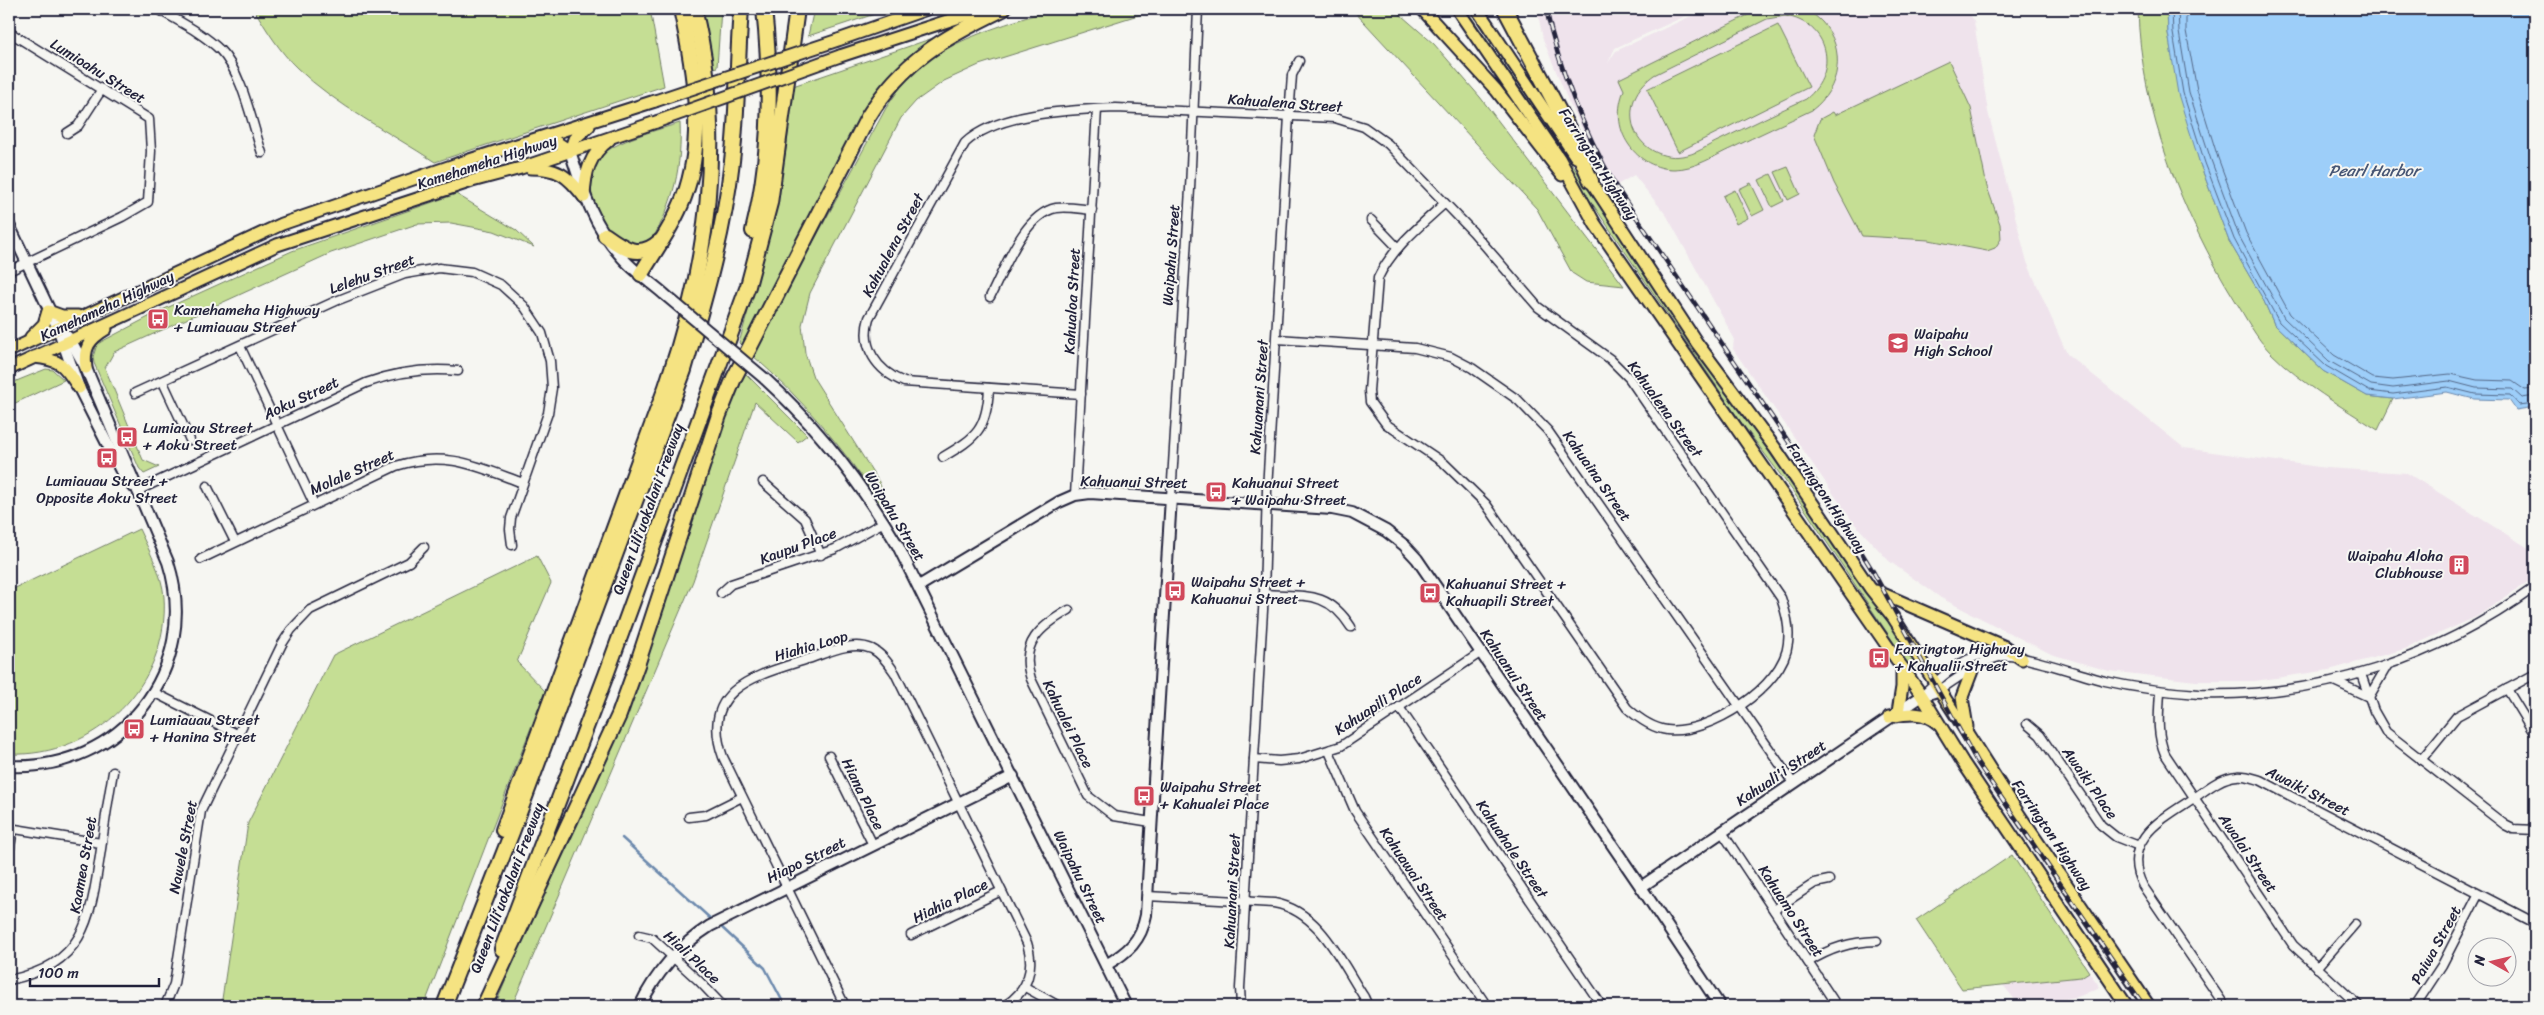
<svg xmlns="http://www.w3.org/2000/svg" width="2544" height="1015" viewBox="0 0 2544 1015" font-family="Sriracha,sans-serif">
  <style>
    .built { fill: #efe3ec }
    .green { fill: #c5de94; stroke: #748068; fill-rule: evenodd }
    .water { fill: #9dcef9; stroke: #6c89ad }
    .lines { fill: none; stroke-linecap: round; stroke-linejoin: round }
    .shore { stroke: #536787; stroke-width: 1 }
    .stream { stroke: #6c89ad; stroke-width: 2.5 }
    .street-casing { stroke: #22223b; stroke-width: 11 }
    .secondary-casing { stroke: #22223b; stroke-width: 14 }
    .primary-casing { stroke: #22223b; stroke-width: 15 }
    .highway-casing { stroke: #22223b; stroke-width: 18 }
    .street { stroke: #f6f6f2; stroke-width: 8 }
    .secondary { stroke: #f6f6f2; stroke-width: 10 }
    .primary { stroke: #f5e382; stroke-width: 11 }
    .highway { stroke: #f5e382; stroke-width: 14 }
    .rail-casing { stroke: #22223b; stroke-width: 4.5 }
    .rail { stroke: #f6f6f2; stroke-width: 2.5; stroke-dasharray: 8; stroke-linecap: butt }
    .secondary-bridge-casing { stroke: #22223b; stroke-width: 14; stroke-linecap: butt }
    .primary-bridge-casing { stroke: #22223b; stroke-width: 15; stroke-linecap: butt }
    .secondary-bridge { stroke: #f6f6f2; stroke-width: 10 }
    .primary-bridge { stroke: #f5e382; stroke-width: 11 }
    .labels { text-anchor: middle; stroke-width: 4; stroke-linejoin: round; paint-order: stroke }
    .street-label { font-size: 15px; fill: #22223b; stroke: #f6f6f2 }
    .poi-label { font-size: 15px; fill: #22223b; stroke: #f6f6f2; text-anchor: start }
    .water-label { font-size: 16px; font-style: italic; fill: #475674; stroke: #f6f6f2 }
  </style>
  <rect width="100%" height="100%" fill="#f6f6f2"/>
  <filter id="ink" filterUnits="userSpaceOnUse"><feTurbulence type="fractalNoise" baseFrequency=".02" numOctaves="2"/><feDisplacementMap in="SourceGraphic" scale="10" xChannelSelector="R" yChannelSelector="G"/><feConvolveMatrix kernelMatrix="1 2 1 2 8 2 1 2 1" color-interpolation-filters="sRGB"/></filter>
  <g filter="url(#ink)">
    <!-- built -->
    <g class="built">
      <polygon points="1537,9 1701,9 1615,48 1608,63 1616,51 1706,9 1967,9 1974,21 1988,112 2027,262 2067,354 2184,448 2326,468 2407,473 2535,552 2535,577 2476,617 2405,649 2329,670 2255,681 2196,681 2109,671 2051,654 1941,598 1889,561 1853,522 1733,349 1734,338 1667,216 1634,175 1612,188 1569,103 1543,39"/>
      <polygon points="2089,972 2100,987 2080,996 2045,1003 2047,1006 2020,1006 2003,985 2080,977"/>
    </g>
    <!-- green -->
    <g class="green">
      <path d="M 254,9 L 650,9 L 664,86 L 435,162 C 389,132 337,106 297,68 C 280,52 266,29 254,9 Z"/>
      <polygon points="699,9 721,9 717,67 713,68"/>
      <polygon points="814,9 890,9 808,36"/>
      <path d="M 1052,9 L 1157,9 L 979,65 L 944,81 L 916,101 L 901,118 L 810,293 L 802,325 L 805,353 L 813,377 L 879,482 L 884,495 L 880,503 C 843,448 802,398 752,355 L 886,108 C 893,98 900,87 909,77 C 941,41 1008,24 1052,9 Z"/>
      <polygon points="1352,9 1394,9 1434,44 1480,97 1624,286 1586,282 1572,273 1537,209"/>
      <path d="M 1460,9 L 1466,9 C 1564,151 1660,296 1759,438 C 1813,515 1872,590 1921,670 L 1914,673 L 1792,490 L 1743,425 Z"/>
      <path d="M 1760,9 C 1773,9 1791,6 1803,9 C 1810,11 1817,17 1822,22 C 1847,49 1840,89 1812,110 C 1785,123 1758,135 1732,148 C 1714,156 1695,169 1674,169 C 1656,169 1639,160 1629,145 C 1617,128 1617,108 1624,90 L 1619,79 ZM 1785,16 C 1829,23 1840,71 1806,99 C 1777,112 1749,126 1720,140 C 1708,145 1695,155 1682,156 C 1659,160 1635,144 1632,120 C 1630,100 1639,86 1654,75 L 1767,19 Z"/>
      <path d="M 2138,9 L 2167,9 L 2168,33 L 2173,61 L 2200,164 L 2229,241 L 2263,299 L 2274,324 L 2323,371 L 2367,396 L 2393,399 L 2378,430 C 2342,407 2302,384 2271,353 C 2256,338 2246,318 2235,300 C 2183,216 2140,109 2138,9 Z"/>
      <polygon points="1778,25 1809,87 1678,152 1647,89"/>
      <polygon points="939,36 903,64 744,348 739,343 772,227 787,143 793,86"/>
      <polygon points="1949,61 1971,108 1987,187 2000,224 2001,239 1995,248 1987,251 1929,240 1862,236 1834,183 1814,135 1820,119 1833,112 1835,115"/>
      <path d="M 680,123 C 682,165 674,204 652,239 L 646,244 L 633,247 C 626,243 615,238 609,232 C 591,212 590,190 591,165 C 610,141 651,132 680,123 Z"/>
      <polygon points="1788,167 1800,194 1788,200 1775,172"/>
      <polygon points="1771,174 1784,201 1772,207 1759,180"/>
      <polygon points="1751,183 1764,210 1752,216 1739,189"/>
      <polygon points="1735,190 1748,218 1736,224 1723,196"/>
      <polygon points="456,194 516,230 534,247 494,231 451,223 417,224 331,253 114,352 105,368 143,460 159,467 144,474 139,468 94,363 93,357 97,344 160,311 292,251"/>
      <polygon points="46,369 53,370 64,380 9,406 9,384"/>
      <path d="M 744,372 L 807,435 L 798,442 L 755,402 L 693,581 L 512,1006 L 495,1006 C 532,913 581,826 618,733 C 666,615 695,490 744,372 Z"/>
      <path d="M 139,529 C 149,551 162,573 164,597 C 170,684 95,758 9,754 L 9,591 Z"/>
      <polygon points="537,556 551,583 517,662 545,691 424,1006 221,1006 248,823 333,655"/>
      <polygon points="2012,855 2089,972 2081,977 1962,989 1916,920"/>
    </g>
    <!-- water -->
    <polygon class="water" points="2167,9 2535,9 2535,407 2516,410 2509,400 2474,399 2447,392 2393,399 2367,396 2323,371 2274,324 2263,299 2229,241 2200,164 2178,94 2168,33"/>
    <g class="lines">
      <!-- shore -->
      <g class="shore">
        <polyline points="2172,9 2173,33 2183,93 2205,163 2234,239 2279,322 2326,366 2369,391 2393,394 2447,387 2475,394 2510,395 2519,405 2535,403"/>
        <polyline points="2178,9 2179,32 2189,92 2211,160 2239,236 2284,318 2329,361 2371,385 2393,388 2449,381 2476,388 2512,389 2522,398 2535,396"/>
        <polyline points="2186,9 2186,31 2197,90 2218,158 2246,233 2290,314 2334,355 2373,378 2393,380 2450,374 2477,380 2512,381 2525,390 2535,389"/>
      </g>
      <!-- stream -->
      <g class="stream">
        <polyline points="622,838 713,921"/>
        <polyline points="718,924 765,968 785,1006"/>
      </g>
      <!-- street casing -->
      <g class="street-casing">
        <g id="street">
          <path d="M 158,9 C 178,21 203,33 220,50 C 242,72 252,123 262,153"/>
          <polyline points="9,32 149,119 151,151 148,202 122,217 9,271"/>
          <polyline points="67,133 78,126 102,89"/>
          <polyline points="1371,220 1398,248"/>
          <path d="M 990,297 C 1004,270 1024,214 1056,208 C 1068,206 1080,209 1092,210"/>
          <polyline points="1277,339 1415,348 1451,357 1472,368 1518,400 1548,431 1793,783"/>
          <polyline points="240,346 314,504"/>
          <polyline points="163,382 190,440"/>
          <polyline points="135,393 336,301 405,274 439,268 472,272 501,285 524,306 542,333 550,361 552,388 548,413 511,518 510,529 512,545"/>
          <path d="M 1081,394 L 904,382 C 877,371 860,347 869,318 L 965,143 C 998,112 1072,110 1116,108 L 1335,118 L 1364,127 L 1388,144 L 1473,232 L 1538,307 L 1610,359 L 1629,378 L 1781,598 C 1786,613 1790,627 1788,643 C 1784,687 1708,735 1667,730 C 1652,728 1638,718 1627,708 L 1486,504 L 1444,463 L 1386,424 L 1370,402 L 1369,391 L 1378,278 C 1392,248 1421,225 1445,203"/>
          <path d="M 943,457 C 977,437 987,429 989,388"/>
          <polyline points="763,482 805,519 821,555"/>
          <polyline points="207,486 235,542"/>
          <path d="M 137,491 L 366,383 C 396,372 426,368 458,371"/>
          <polyline points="1075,495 1097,109"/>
          <polyline points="1171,497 1190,189 1198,9"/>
          <path d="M 201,559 L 396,466 C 446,450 476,466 523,483"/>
          <polyline points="721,593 731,584 835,549 884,522"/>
          <path d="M 1264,594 C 1303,597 1327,589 1351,627"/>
          <path d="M 1069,610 C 1041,626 1019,643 1031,679 L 1088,796 L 1114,816 L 1151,822"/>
          <polyline points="2361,674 2374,711 2386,732 2505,825 2513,829 2535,830"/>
          <polyline points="2334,681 2369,697 2387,666"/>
          <polyline points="2507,689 2532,730"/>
          <path d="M 1940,690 C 1959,677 1979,661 2003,656 C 2018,653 2085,676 2105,681 C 2136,688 2168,692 2199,694 C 2321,698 2437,658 2535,587"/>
          <path d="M 2160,691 C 2159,713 2156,733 2165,754 L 2293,945 L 2359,1006"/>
          <polyline points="153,692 237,734"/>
          <path d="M 1922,695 C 1942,676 1974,645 2004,656"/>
          <polyline points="1399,707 1602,1006"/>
          <polyline points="2027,724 2040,735 2101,825 2116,837 2139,846"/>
          <polyline points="1329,751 1355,811 1487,1006"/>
          <polyline points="829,756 873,845"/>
          <polyline points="1254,759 1279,761 1299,759 1341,746 1480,653"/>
          <polyline points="2421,760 2457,716 2535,674"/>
          <polyline points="689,817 706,815 742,797"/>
          <polyline points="9,828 101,843"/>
          <polyline points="1722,832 1837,1006"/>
          <polyline points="9,853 13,829"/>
          <path d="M 1147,896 L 1274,903 C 1320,911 1341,962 1364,997 L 1368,1006"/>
          <polyline points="1774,910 1815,883 1829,880"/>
          <polyline points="639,935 652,938 699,981 723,1006"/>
          <polyline points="911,935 1001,891"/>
          <path d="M 1808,962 C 1831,948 1850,942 1877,941"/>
          <polyline points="2317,968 2355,924"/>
          <path d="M 9,980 C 84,965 90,921 100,856 C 104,828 108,800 113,772"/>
          <polyline points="1025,987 1059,1006"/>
          <polyline points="2521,1005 2522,1006"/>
          <polyline points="165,1006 174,984 201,811 282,644 291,630 310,610 409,562 424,547"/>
          <path d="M 845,1006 L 723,757 C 698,687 759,675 808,659 C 827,653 852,640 872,649 C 882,654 889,664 895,673 L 1027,943 C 1035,968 1028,992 1004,1006"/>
          <polyline points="1241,1006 1240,988 1264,594 1267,490 1289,116 1292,75 1299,61"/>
          <path d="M 2225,1006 L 2143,886 C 2119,841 2162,819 2194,798 C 2207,789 2221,777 2237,776 C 2245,775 2253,778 2260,780 L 2535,923"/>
          <polyline points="2415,1006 2442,965 2478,895"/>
        </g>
      </g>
      <!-- secondary casing -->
      <g class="secondary-casing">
        <g id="secondary">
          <path d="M 570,151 C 582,188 593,225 620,255 C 632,270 649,281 664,294"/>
          <polyline points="9,225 58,328 79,388 120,469 132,486"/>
          <path d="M 764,378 C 818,427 861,483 898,546 L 1126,1006"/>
          <polyline points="919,586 1059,502 1075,495 1090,493 1332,509 1352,513 1386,531 1404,545 1417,559 1641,887 1720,1006"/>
          <path d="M 9,766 C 121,772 202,669 168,562 L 86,368 L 70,339 L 58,328"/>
          <polyline points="1641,887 1922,696 1940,690"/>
          <path d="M 1106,965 C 1128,952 1141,941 1146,915 L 1171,497"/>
          <path d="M 640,1006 C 655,974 680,945 710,926 L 1013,776"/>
        </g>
      </g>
      <!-- primary casing -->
      <g class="primary-casing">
        <g id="primary">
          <polyline points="1422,9 1496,90 1562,175"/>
          <polyline points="1457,9 1559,158 1595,224 1922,696 1962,761 2127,1006"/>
          <polyline points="1477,9 1576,157"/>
          <polyline points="838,40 927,9"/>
          <polyline points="840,56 984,9"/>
          <polyline points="542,141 556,142 570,151"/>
          <polyline points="570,151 574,139 589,126"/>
          <path d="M 530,168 C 558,168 567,175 584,197"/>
          <polyline points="1587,175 1697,343 1775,448 1870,588 1893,617 2020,816 2149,1006"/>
          <path d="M 584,197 C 585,173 589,155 609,140"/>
          <polyline points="31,337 44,324 48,311 62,316 78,316"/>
          <polyline points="9,351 282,224 457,164 655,101"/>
          <path d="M 34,357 C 62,360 64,365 79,388"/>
          <path d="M 86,368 C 83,348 89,339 106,329"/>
          <polyline points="9,369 277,245 472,181 521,168 656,122"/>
          <polyline points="1876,591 2005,647 2022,659"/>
          <polyline points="1898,712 1902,687 1902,667"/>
          <path d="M 1889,717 C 1906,714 1925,710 1938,724"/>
          <polyline points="1967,727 1962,697 1973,668"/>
        </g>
      </g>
      <!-- highway casing -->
      <g class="highway-casing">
        <g id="highway">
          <polyline points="1505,9 1569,130 1591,181"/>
          <path d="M 753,231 C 771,159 772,83 764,9"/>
          <path d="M 605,235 C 623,248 639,260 659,242"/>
          <path d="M 641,274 C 656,249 674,224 684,197 C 706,138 694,69 681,9"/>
          <path d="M 503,830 L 666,387 C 708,265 726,136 694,9"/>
          <polyline points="502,949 606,675 748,286 770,203 797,9"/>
          <path d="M 444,1006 L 512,832 L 684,370 C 704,301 724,233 732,161 C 738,111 737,60 741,9"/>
          <path d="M 484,1006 L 619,715 L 637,665 L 719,415 L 734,378 L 868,117 C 903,60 945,37 1003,9"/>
        </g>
      </g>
      <!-- street -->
      <use href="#street" class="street"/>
      <!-- secondary -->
      <use href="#secondary" class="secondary"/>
      <!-- primary -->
      <use href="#primary" class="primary"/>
      <!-- highway -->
      <use href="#highway" class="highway"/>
      <!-- rail casing -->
      <g class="rail-casing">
        <path id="rail" d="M 1546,9 C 1560,72 1584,131 1616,187 L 1843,522 L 1874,573 L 1977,762 L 2144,1006"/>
      </g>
      <!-- rail -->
      <use href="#rail" class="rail"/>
      <!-- secondary-bridge casing -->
      <g class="secondary-bridge-casing">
        <polyline id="secondary-bridge" points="664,294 764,378"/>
      </g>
      <!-- primary-bridge casing -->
      <g class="primary-bridge-casing">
        <g id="primary-bridge">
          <polyline points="655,101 838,40"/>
          <polyline points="656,122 840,56"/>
        </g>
      </g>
      <!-- secondary-bridge -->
      <use href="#secondary-bridge" class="secondary-bridge"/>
      <!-- primary-bridge -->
      <use href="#primary-bridge" class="primary-bridge"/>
    </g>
  </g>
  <!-- icons -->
  <defs>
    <g id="bus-square" transform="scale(1.125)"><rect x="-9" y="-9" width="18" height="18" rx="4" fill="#d1495b" stroke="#f6f6f2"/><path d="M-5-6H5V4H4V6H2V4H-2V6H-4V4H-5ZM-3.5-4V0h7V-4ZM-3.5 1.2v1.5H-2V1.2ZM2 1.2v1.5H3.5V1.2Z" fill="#fff"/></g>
    <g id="school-square" transform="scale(1.125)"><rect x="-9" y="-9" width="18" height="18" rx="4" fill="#d1495b" stroke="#f6f6f2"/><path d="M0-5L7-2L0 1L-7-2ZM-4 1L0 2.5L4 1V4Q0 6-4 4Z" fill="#fff"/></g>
    <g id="building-square" transform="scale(1.125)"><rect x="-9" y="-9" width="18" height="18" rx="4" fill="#d1495b" stroke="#f6f6f2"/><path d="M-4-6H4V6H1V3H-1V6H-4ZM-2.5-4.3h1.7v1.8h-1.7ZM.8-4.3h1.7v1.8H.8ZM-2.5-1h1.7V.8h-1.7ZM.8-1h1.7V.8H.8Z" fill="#fff"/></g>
  </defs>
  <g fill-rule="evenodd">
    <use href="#bus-square" x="158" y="319"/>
    <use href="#school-square" x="1898" y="343"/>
    <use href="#bus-square" x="127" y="437"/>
    <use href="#bus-square" x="107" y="458"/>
    <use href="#bus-square" x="1216" y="492"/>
    <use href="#building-square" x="2459" y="565"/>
    <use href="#bus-square" x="1175" y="591"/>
    <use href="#bus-square" x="1430" y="593"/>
    <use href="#bus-square" x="1879" y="658"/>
    <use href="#bus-square" x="134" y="729"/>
    <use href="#bus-square" x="1144" y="796"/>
  </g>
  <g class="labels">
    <!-- street labels -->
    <g class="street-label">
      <text transform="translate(98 71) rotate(32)" y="5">Lumioahu Street</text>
      <text transform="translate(1285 103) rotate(4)" y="5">Kahualena Street</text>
      <text transform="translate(487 162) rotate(-18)" y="5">Kamehameha Highway</text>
      <text transform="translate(1598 164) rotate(57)" y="5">Farrington Highway</text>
      <text transform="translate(893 245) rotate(-62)" y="5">Kahualena Street</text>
      <text transform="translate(1171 255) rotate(-86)" y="5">Waipahu Street</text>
      <text transform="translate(372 274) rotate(-20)" y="5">Lelehu Street</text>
      <text transform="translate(1072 301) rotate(-87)" y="5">Kahualoa Street</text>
      <text transform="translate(107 306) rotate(-25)" y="5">Kamehameha Highway</text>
      <text transform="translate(1259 397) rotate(-86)" y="5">Kahuanani Street</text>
      <text transform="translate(301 398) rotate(-25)" y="5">Aoku Street</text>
      <text transform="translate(1665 409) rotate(54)" y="5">Kahualena Street</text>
      <text transform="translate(352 472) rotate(-24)" y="5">Molale Street</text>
      <text transform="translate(1597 476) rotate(55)" y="5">Kahuaina Street</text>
      <text transform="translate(1134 482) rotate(1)" y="5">Kahuanui Street</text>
      <text transform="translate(1827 498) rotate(56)" y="5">Farrington Highway</text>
      <text transform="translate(648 509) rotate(-70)" y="5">Queen Liliʻuokalani Freeway</text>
      <text transform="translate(895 516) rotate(59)" y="5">Waipahu Street</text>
      <text transform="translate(798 546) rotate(-20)" y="5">Kaupu Place</text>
      <text transform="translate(811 646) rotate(-16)" y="5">Hiahia Loop</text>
      <text transform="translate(1514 675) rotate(56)" y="5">Kahuanui Street</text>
      <text transform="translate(1378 704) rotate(-33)" y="5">Kahuapili Place</text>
      <text transform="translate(1068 724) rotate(64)" y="5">Kahualei Place</text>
      <text transform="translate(1781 773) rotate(-34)" y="5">Kahuali'i Street</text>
      <text transform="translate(2090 783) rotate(55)" y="5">Awaiki Place</text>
      <text transform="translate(2308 791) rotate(27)" y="5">Awaiki Street</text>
      <text transform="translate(863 794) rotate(64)" y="5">Hiana Place</text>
      <text transform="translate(2052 835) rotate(56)" y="5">Farrington Highway</text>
      <text transform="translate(183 847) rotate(-79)" y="5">Nawele Street</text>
      <text transform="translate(1512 849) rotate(56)" y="5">Kahuahale Street</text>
      <text transform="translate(2248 853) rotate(56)" y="5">Awalai Street</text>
      <text transform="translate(806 860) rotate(-26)" y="5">Hiapo Street</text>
      <text transform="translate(83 865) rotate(-80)" y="5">Kaamea Street</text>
      <text transform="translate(1414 874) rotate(56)" y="5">Kahuawai Street</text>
      <text transform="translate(1080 877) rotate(64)" y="5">Waipahu Street</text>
      <text transform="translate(507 888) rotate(-69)" y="5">Queen Liliʻuokalani Freeway</text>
      <text transform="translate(1232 891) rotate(-87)" y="5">Kahuanani Street</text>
      <text transform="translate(950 901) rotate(-26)" y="5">Hiahia Place</text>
      <text transform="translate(1791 911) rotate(57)" y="5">Kahuamo Street</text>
      <text transform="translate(2436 945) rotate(-61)" y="5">Paiwa Street</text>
      <text transform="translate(692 957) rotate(43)" y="5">Hiali Place</text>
    </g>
    <!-- poi labels -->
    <g class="poi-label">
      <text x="174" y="315">Kamehameha Highway<tspan x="174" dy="17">+ Lumiauau Street</tspan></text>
      <text x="1914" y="339">Waipahu<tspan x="1914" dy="17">High School</tspan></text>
      <text x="143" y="433">Lumiauau Street<tspan x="143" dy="17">+ Aoku Street</tspan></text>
      <text x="107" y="486" text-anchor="middle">Lumiauau Street +<tspan x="107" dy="17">Opposite Aoku Street</tspan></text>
      <text x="1232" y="488">Kahuanui Street<tspan x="1232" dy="17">+ Waipahu Street</tspan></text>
      <text x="2443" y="561" text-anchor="end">Waipahu Aloha<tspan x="2443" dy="17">Clubhouse</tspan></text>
      <text x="1191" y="587">Waipahu Street +<tspan x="1191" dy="17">Kahuanui Street</tspan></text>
      <text x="1446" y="589">Kahuanui Street +<tspan x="1446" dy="17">Kahuapili Street</tspan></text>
      <text x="1895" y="654">Farrington Highway<tspan x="1895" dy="17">+ Kahualii Street</tspan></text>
      <text x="150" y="725">Lumiauau Street<tspan x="150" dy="17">+ Hanina Street</tspan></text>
      <text x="1160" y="792">Waipahu Street<tspan x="1160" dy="17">+ Kahualei Place</tspan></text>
    </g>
    <!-- water labels -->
    <g class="water-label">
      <text x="2374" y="176">Pearl Harbor</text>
    </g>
  </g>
  <!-- margin -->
  <rect width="2544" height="1015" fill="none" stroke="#f6f6f2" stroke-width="30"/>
  <rect x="15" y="15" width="2514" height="985" fill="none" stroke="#22223b" stroke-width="2" filter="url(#ink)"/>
  <!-- north arrow -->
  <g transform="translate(2492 962) rotate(278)"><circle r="24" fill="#f6f6f2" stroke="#a1a1a9"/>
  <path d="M0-4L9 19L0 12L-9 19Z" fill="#d1495b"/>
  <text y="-8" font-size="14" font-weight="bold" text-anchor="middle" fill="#22223b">N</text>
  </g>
  <!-- scale -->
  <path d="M30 978v8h129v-8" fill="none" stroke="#22223b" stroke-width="2.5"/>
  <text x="38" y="978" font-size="15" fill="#22223b" stroke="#f6f6f2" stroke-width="4" paint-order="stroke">100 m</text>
</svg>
